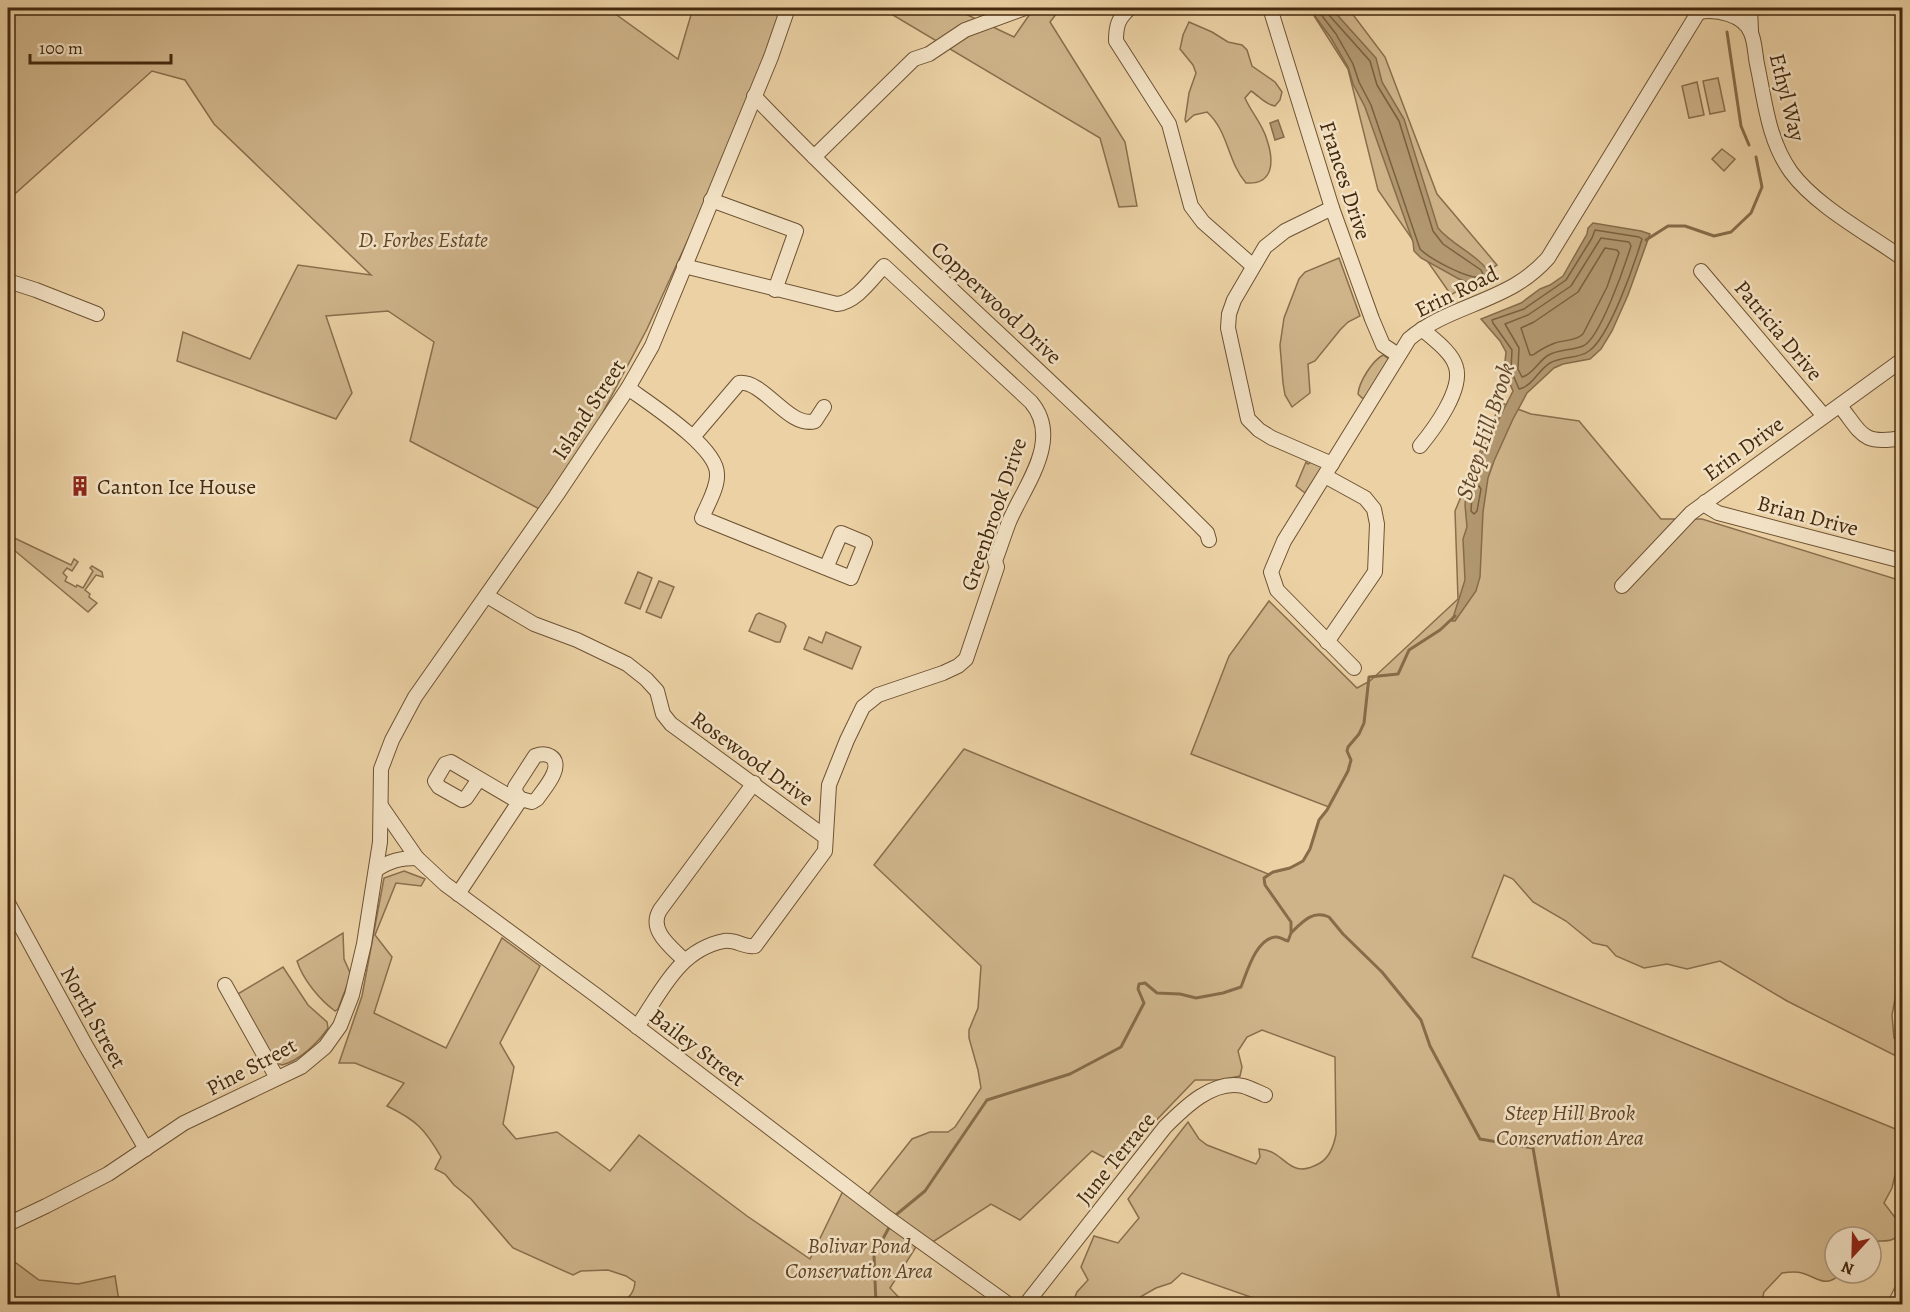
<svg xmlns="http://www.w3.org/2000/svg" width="1910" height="1312" viewBox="0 0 1910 1312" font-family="Alegreya,serif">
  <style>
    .green { fill: #cfb48a; stroke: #8a6e4c; stroke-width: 1.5 }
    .water { fill: #b29871; stroke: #866c49; stroke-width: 1.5 }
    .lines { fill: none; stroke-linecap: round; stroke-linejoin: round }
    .shore { stroke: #7b603f; stroke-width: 1.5 }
    .stream { stroke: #866c49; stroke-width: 3 }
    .minor-casing { stroke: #6e5333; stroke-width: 16 }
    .minor { stroke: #f2e1c4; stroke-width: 14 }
    .labels { text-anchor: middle; stroke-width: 5; stroke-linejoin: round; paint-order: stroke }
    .street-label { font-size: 22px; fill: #44290d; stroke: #f2e1c4 }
    .park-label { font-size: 22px; font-style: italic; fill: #604526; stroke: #f2e1c4 }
    .poi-label { font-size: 22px; fill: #44290d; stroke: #f2e1c4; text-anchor: start }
    .water-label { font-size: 24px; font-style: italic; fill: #604526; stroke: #f2e1c4 }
  </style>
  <rect width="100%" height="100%" fill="#ebd1a4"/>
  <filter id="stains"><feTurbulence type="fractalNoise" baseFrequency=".00333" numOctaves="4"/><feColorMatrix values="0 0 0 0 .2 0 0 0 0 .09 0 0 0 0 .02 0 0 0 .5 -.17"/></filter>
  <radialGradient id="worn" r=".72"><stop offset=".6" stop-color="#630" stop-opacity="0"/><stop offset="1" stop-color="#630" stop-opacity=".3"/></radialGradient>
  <!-- green -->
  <g class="green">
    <polygon points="8,8 607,8 678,59 693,8 790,8 790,18 647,329 549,514 410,441 434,342 388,311 326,316 352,393 336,419 177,361 183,332 250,359 298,265 371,275 214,124 185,80 152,71 8,200"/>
    <polygon points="881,8 953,8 1014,37 1034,8 1061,8 1050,22 1125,142 1137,206 1119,207 1100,138"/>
    <polygon points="1309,8 1348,8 1385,57 1437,194 1497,265 1451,295 1378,190 1348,69"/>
    <path d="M 1189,22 L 1212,32 L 1228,42 L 1242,45 L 1247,50 L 1252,66 L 1275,82 L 1282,92 L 1280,100 L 1275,106 C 1266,105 1259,96 1251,91 L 1245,98 C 1251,112 1263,125 1267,140 C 1274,161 1274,185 1246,183 C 1227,161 1229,132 1207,112 L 1194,115 L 1186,122 L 1185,120 L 1189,93 L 1196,73 L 1193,65 L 1180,49 L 1183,35 Z"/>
    <polygon points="1718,78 1725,111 1710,114 1703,81"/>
    <polygon points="1697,82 1704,115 1689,118 1682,86"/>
    <polygon points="1722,149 1735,159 1724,171 1712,159"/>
    <polygon points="1339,258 1360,316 1348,322 1340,330 1315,361 1308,364 1310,393 1292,407 1285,395 1283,383 1280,345 1284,318 1299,279 1305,272"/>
    <path d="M 1383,355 L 1389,359 L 1365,398 L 1362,398 L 1358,394 C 1359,382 1372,361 1383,355 Z"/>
    <path d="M 1504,404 L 1531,414 L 1579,421 L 1661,519 L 1702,519 L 1902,581 L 1902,962 L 1892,1015 L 1894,1038 L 1902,1043 L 1902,1059 L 1787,1001 L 1720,961 L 1687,969 L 1667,964 L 1644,968 L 1616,956 L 1607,946 L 1593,943 L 1566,921 L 1533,902 L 1513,879 L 1504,875 L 1472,957 L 1898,1130 L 1902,1133 L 1902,1159 L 1899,1158 L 1892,1188 L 1884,1203 L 1900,1224 L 1901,1232 C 1892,1245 1883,1239 1871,1242 L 1871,1237 L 1835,1237 L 1835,1273 L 1842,1273 C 1825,1289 1819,1278 1802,1273 C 1796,1271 1788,1272 1782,1273 L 1764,1292 L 1761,1304 L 1269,1304 L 1265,1302 L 1182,1273 L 1171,1283 L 1156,1288 L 1128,1304 L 1072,1304 L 1077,1292 L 1088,1280 L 1081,1267 L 1094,1236 L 1118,1243 L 1139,1218 L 1128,1199 L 1188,1122 L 1199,1139 L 1207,1145 L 1256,1164 L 1260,1157 L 1259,1149 C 1287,1150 1287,1182 1320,1163 C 1330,1157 1334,1145 1336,1134 L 1335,1057 L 1262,1030 L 1247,1037 L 1238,1051 L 1242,1067 L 1240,1076 L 1220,1080 L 1195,1080 L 1115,1163 L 1092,1151 L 1020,1220 L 991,1204 L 928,1245 L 866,1197 L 912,1139 L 930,1132 L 948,1132 L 955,1127 L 981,1088 L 978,1070 L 969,1038 L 969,1030 L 978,1008 L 981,966 L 874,865 L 964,749 L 1268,874 L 1290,868 L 1303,861 L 1310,849 L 1319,820 L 1329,807 L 1191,754 L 1229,656 L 1269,601 L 1357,688 L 1370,681 L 1458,599 L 1455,511 L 1495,416 Z"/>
    <polygon points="1310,460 1320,465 1322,468 1305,493 1296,486 1306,462 1308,464 1311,462"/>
    <polygon points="8,535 71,565 74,559 78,562 72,571 67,568 63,573 67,577 65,581 76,587 77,585 83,588 93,571 90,568 92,566 102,572 103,577 96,575 85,590 90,594 89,597 97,603 88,612 8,545"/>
    <polygon points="638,572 652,578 640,609 625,603"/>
    <polygon points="659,581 674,587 661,618 646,612"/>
    <polygon points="759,613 784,623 786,626 780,642 776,642 749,631 756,615"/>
    <polygon points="826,632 861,647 852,669 804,649 809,637 822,643"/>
    <path d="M 404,871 L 425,879 L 421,886 L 396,883 L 375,935 L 392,957 L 374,1013 L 446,1048 L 502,938 L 540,966 L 500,1043 L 514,1067 L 503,1124 L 516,1139 L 557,1132 L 610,1171 L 639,1135 L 747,1216 L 810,1259 L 843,1191 L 916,1247 L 890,1288 L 905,1304 L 612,1304 C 626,1301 634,1296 635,1282 L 626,1276 L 608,1270 L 581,1271 L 573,1275 L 513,1248 L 471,1199 L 454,1185 L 445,1174 L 435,1169 L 441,1157 C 425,1129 416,1120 387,1106 L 404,1083 L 355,1063 L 339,1063 L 362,996 L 384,878 Z"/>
    <path d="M 343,933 L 344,959 L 351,975 L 338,1009 L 335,1011 C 320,1000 303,980 297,961 Z"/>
    <path d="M 283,967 L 308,1005 L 327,1022 L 328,1028 C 318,1043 299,1061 282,1065 L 274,1062 L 236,995 Z"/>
    <polygon points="8,1257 39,1280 78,1284 115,1276 119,1301 128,1304 8,1304"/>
  </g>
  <!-- water -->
  <g class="water">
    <path d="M 1309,8 L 1331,8 L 1376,58 L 1382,82 L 1404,119 L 1438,228 C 1453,246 1479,255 1491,275 L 1488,281 L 1475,285 L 1459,279 L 1421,258 L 1414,251 L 1413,242 L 1365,107 L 1353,84 L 1348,67 L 1331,38 Z"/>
    <polygon points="1278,120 1284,137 1275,140 1270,123"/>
    <polygon points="1593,223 1641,231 1650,234 1628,295 1612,331 1601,349 1590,359 1563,364 1554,368 1527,393 1513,419 1494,461 1488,478 1483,512 1480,577 1476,591 1455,621 1452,621 1465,580 1463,539 1467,527 1465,505 1466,495 1481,454 1513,391 1504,371 1506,352 1500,341 1481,319 1521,303 1540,289 1550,285 1563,276 1587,234 1588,228"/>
  </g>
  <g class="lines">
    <!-- shore -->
    <g class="shore">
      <path d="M 1316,8 L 1336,34 L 1353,64 L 1359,82 L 1371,105 L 1420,249 C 1430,259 1469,280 1481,277 L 1483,274 L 1481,270 L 1443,244 L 1433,231 L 1399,121 L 1377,85 L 1370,61 L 1328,14 L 1327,8"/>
      <path d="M 1595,230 L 1639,237 L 1642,239 C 1634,265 1610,336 1589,351 C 1579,359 1562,356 1550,363 C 1538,370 1533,386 1519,389 L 1511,370 L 1512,350 L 1493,323 L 1492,320 L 1524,309 L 1566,280 L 1592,238 Z"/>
      <path d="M 1601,238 L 1629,242 L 1631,246 C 1625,265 1600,339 1583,346 C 1571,351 1558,349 1547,356 C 1538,362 1532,375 1522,377 L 1518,369 L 1519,348 L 1505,324 L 1528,315 L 1571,286 Z"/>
      <path d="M 1605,248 L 1617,250 L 1619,253 L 1607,287 L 1583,334 C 1576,341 1564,340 1555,343 C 1547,346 1540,350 1533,355 L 1530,355 L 1521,328 L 1534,322 L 1578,292 Z"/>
      <polygon points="1479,486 1481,489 1477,511 1474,514 1471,511 1472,496 1475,487"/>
    </g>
    <!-- stream -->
    <g class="stream">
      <polyline points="1727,32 1741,126 1749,145"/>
      <polyline points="1646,240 1668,226 1685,226 1714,236 1731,232 1751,213 1762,187 1756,157"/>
      <path d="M 1292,932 C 1303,921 1313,910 1329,917 L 1343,934 L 1382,972 L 1421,1020 L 1430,1046 L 1480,1139 L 1533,1148 L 1560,1304"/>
      <path d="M 894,1218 L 897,1214 L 925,1191 L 987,1100 L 1070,1074 L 1121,1047 L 1144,1003 L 1138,989 L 1139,984 L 1145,983 L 1157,993 L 1180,994 L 1196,998 L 1223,993 L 1241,987 C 1247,972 1256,939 1275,937 C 1280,936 1283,940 1288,941 L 1291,933 L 1291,922 L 1265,885 L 1264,878 L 1273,872 L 1290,868 L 1303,861 L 1310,849 L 1319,820 L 1327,810 L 1348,771 L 1351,760 L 1347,751 L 1348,747 L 1359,734 L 1364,723 L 1369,677 L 1398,674 L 1409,650 L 1440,630 L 1455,616"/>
      <polyline points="876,1304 874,1255 891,1224"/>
    </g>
    <!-- minor casing -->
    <g class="minor-casing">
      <g id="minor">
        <path d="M 1130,8 C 1118,18 1116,26 1116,41 L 1169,124 L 1191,206 L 1203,222 L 1253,266"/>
        <polyline points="1270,8 1332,208 1372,319 1383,345 1398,355"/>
        <polyline points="1750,8 1751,31"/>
        <path d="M 1699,12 C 1716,9 1744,14 1751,33 C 1755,42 1755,54 1757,64 C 1765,101 1768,140 1791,172 C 1816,206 1867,233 1902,258"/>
        <path d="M 754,96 C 899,247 1059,384 1207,533 L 1209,540"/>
        <polyline points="814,157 914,59 929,54 965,30 1025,8"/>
        <polyline points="711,200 796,231 775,290"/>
        <polyline points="1332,208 1285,231 1265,247 1234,300 1229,314 1228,328 1248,419 1259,430 1272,438 1332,464"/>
        <polyline points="1701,271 1824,416"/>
        <polyline points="8,281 36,290 97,314"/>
        <path d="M 628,388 C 650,404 717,447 717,474 C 718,488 707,505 702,518 L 826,568 L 841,533 L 865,543 L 851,578 L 826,568"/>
        <path d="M 1840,406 C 1863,435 1862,445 1902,438"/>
        <path d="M 693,437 L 739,383 C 764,380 789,429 815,421 L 824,407"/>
        <path d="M 1420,446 C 1434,429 1463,390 1456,367 C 1452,352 1433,339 1422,329"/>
        <polyline points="1325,476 1365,498 1374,509 1377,524 1375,572 1327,642"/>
        <polyline points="1705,502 1708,507 1718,513 1902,561"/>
        <polyline points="1622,586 1691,513 1902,360"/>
        <polyline points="487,596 534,624 577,640 627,664 646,679 657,691 663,714 671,724 824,836"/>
        <path d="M 1354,668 L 1277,590 L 1271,572 L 1284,541 L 1409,339 C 1439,313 1481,305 1515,285 C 1527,278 1538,269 1548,258 L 1701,8"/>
        <polyline points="479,779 466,798 462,800 439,787 435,781 445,764 451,762 519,802"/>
        <polyline points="381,806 417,858 445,884 597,996 888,1218 1008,1304"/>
        <path d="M 376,870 C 389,861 400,858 417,858"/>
        <path d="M 458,894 L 521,799 L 532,802 L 537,799 C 543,790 566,765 550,756 C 545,753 540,754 535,756 L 515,787 L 516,794 L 521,799"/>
        <polyline points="8,903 86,1046 146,1149"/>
        <path d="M 684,960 C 670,946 648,930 660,910 L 754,783"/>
        <polyline points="225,985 277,1078"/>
        <path d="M 637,1027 C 661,993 678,950 724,941 C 736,939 744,948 755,946 L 825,851 L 829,785 L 847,740 L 863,707 L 878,695 L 943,673 L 958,666 L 966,659 L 997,567 L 995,561 C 1000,548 1004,535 1009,522 C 1024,486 1063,440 1031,402 L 884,266 C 871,280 856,302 837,304 L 684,266"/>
        <polyline points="8,1224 46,1206 108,1174 184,1123 301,1067 325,1047 340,1026 352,995 364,944 380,842 381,769 392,740 415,697 556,496 628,388 652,346 771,57 788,8"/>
        <path d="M 1026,1304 L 1165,1127 C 1184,1108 1213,1079 1243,1086 C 1250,1088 1258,1092 1265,1095"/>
        <polyline points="1895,1304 1902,1290"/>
      </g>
    </g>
    <!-- minor -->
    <use href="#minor" class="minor"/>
  </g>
  <!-- icons -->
  <defs>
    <g id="building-bare" transform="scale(1.62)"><path d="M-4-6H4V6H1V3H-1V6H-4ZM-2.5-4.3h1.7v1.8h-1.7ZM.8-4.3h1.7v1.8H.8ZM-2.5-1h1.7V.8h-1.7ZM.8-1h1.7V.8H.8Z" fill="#8f2418" stroke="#f2e1c4" stroke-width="2.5" paint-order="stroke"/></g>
  </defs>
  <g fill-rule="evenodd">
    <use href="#building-bare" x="80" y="486"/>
  </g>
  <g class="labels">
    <!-- street labels -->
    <g class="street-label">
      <text transform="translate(1788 97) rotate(76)" y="8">Ethyl Way</text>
      <text transform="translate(1346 180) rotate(72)" y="8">Frances Drive</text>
      <text transform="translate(1456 291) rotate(-26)" y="8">Erin Road</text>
      <text transform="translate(997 302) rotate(43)" y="8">Copperwood Drive</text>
      <text transform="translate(1779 330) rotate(50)" y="8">Patricia Drive</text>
      <text transform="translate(588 409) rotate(-57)" y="8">Island Street</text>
      <text transform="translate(1743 448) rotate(-36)" y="8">Erin Drive</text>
      <text transform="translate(993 514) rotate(-71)" y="8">Greenbrook Drive</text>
      <text transform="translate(1808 515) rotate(15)" y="8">Brian Drive</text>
      <text transform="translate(753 758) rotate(36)" y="8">Rosewood Drive</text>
      <text transform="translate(94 1017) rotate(61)" y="8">North Street</text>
      <text transform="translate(698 1047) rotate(37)" y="8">Bailey Street</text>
      <text transform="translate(251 1066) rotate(-28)" y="8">Pine Street</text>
      <text transform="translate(1115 1158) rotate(-51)" y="8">June Terrace</text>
    </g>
    <!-- park labels -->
    <g class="park-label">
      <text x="423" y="247">D. Forbes Estate</text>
      <text x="1570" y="1120">Steep Hill Brook<tspan x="1570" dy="25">Conservation Area</tspan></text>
      <text x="859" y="1253">Bolivar Pond<tspan x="859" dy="25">Conservation Area</tspan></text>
    </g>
    <!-- poi labels -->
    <g class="poi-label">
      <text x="97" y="494">Canton Ice House</text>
    </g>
    <!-- water labels -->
    <g class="water-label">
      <text transform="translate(1485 431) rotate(-72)" y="8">Steep Hill Brook</text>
    </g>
  </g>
  <!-- margin -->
  <rect width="1910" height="1312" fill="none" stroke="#ebd1a4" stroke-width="30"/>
  <rect x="9" y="9" width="1892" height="1294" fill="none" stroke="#44290d" stroke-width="3"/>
  <rect x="15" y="15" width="1880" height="1282" fill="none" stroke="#44290d" stroke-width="1.5"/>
  <!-- north arrow -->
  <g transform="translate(1853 1255) rotate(202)"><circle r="28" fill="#f2e1c4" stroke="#ac977b" stroke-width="1.5"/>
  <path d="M0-4.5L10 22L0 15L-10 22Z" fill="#8f2418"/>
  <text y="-9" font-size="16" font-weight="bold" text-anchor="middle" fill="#44290d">N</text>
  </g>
  <!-- scale -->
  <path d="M30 54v9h141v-9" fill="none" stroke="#44290d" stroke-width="3"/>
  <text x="39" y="54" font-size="18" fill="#44290d" stroke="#f2e1c4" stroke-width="4.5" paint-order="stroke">100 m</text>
  <rect width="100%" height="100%" filter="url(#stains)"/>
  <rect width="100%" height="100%" fill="url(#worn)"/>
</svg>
